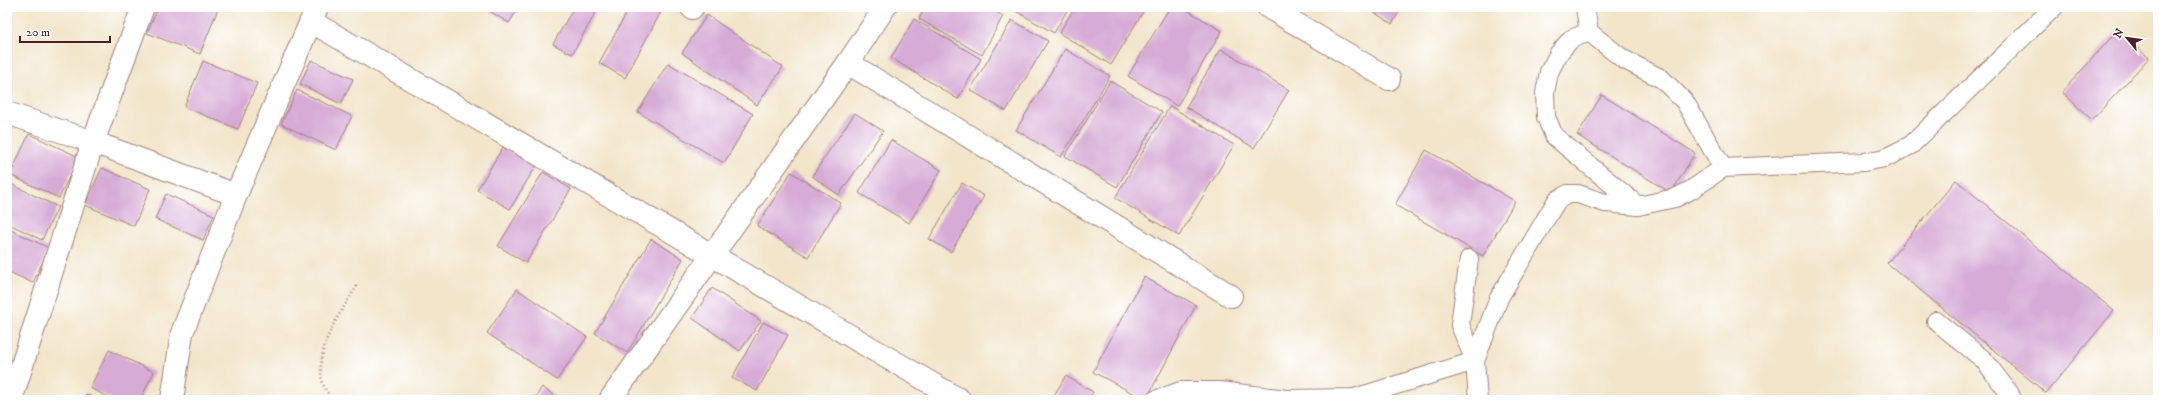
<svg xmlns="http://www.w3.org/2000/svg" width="2165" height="407" viewBox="0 0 2165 407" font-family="'IM FELL DW Pica',serif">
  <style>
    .building { fill: #d6abd6 }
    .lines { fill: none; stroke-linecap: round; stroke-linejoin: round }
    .service-casing { stroke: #9e827a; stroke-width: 20 }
    .minor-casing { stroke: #9e827a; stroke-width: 24 }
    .path { stroke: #9e827a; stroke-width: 2.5; stroke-dasharray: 1 3; stroke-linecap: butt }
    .service { stroke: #fff; stroke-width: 18 }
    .minor { stroke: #fff; stroke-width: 22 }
  </style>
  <rect width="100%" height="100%" fill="#fff"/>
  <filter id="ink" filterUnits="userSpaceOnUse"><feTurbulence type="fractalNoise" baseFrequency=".025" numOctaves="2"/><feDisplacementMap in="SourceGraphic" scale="8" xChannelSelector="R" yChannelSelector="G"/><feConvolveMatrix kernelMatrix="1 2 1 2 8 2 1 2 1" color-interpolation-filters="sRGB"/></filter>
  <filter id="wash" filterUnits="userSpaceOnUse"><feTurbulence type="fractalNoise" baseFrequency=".012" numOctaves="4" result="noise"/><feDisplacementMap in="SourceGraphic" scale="16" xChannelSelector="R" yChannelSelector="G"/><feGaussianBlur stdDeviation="0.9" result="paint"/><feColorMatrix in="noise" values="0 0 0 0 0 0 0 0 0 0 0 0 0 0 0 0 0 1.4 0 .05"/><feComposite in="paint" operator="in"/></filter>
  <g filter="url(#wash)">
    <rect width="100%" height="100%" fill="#f2e5ca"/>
    <g id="blocks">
      <!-- building -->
      <g class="building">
        <polygon points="158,7 214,7 218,9 200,54 147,33"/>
        <polygon points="483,7 519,7 509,23"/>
        <polygon points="574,7 599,7 572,54 553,44"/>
        <polygon points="630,7 656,7 662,10 625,78 599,63"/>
        <polygon points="925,7 987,7 1003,16 982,55 919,19"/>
        <polygon points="1013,7 1069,7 1054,33 1012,9"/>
        <polygon points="1075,7 1146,7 1111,65 1059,33"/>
        <polygon points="1170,7 1182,7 1222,31 1177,106 1128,76"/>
        <polygon points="1366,7 1402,7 1392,24"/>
        <polygon points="707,15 783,67 757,105 682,53"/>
        <polygon points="914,19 981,59 958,99 891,58"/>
        <polygon points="1012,20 1048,41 1006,111 970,90"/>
        <polygon points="2118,30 2149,58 2092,120 2062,92"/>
        <polygon points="1065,49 1110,76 1061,157 1016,130"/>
        <polygon points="1221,49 1289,90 1254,148 1186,107"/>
        <polygon points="311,60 353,79 341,104 300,84"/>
        <polygon points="203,61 257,83 238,129 184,107"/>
        <polygon points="668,63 753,114 724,163 638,112"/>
        <polygon points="1110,81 1162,112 1117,187 1065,156"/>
        <polygon points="297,90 352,116 336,150 281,124"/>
        <polygon points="1602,95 1695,153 1671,193 1577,135"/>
        <polygon points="1170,106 1234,145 1179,236 1115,198"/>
        <polygon points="855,113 883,131 839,195 812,176"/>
        <polygon points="29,134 79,157 59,198 10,175"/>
        <polygon points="891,140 941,170 909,223 859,193"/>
        <polygon points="503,147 536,166 510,209 477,190"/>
        <polygon points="1426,150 1515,201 1483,256 1395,205"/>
        <polygon points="102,168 150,189 134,226 85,205"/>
        <polygon points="543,172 571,189 526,263 498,246"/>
        <polygon points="791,172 841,203 808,257 757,226"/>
        <polygon points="1956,180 2114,311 2046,393 1887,263"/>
        <polygon points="7,182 58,207 42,240 7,223"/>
        <polygon points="962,183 984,196 951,252 929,239"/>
        <polygon points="166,194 214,215 203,240 155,219"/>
        <polygon points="7,228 49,248 33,283 7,271"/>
        <polygon points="651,239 683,259 627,353 595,333"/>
        <polygon points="1144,277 1196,305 1146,400 1093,372"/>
        <polygon points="712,288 761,321 740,351 692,318"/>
        <polygon points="517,289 587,337 557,380 487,333"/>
        <polygon points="763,322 788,335 757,391 732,378"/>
        <polygon points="109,350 154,372 140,400 114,400 90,388"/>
        <polygon points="1066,376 1093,392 1088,400 1051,400"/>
        <polygon points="542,387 561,400 534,400"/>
        <polygon points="86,394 99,400 83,400"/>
      </g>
    </g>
  </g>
  <g filter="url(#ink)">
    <use href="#blocks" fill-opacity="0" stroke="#9e827a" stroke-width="1"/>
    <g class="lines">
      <!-- service casing -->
      <g class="service-casing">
        <g id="service">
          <polyline points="1585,7 1589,32 1623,59 1662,79 1685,102 1723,168"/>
          <polyline points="1589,32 1571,39 1559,53 1549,72 1545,93 1546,117 1554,136 1638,206"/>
          <polyline points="1469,259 1460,325 1475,361 1478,400"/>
          <polyline points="1936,321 1984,360 2010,394 2012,400"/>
          <polyline points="1155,400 1181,391 1220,391 1287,399 1354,398 1475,361 1499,298 1557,200 1568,194 1578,194 1605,203 1638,206 1675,198 1691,190 1723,168 1864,162 1885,158 1911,145 2054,7"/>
        </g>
      </g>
      <!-- minor casing -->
      <g class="minor-casing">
        <g id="minor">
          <polyline points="692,7 692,8"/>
          <polyline points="1268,7 1389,79"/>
          <polyline points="312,22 960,400"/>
          <polyline points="848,63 1231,296"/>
          <polyline points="7,113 93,142 236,195"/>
          <polyline points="11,400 93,142 143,7"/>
          <polyline points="172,400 182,333 236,195 317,7"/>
          <polyline points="610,400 848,63 885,7"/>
        </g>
      </g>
      <!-- path -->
      <path class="path" d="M 332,400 C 329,394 323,387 322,381 C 315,344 341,313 358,284"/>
      <!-- service -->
      <use href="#service" class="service"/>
      <!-- minor -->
      <use href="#minor" class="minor"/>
    </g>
  </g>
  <!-- margin -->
  <rect width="2165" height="407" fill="none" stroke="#fff" stroke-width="24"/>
  <!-- north arrow -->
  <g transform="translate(2127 38) rotate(299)" stroke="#ffffff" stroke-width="3" paint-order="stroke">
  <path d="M0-3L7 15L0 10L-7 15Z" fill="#4a1f2b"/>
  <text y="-6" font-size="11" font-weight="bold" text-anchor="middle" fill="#4a1f2b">N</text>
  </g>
  <!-- scale -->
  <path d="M20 36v6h90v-6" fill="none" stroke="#4a1f2b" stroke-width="2"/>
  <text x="26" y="36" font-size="12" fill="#4a1f2b" stroke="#ffffff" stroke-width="3" paint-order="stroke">20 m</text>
</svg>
